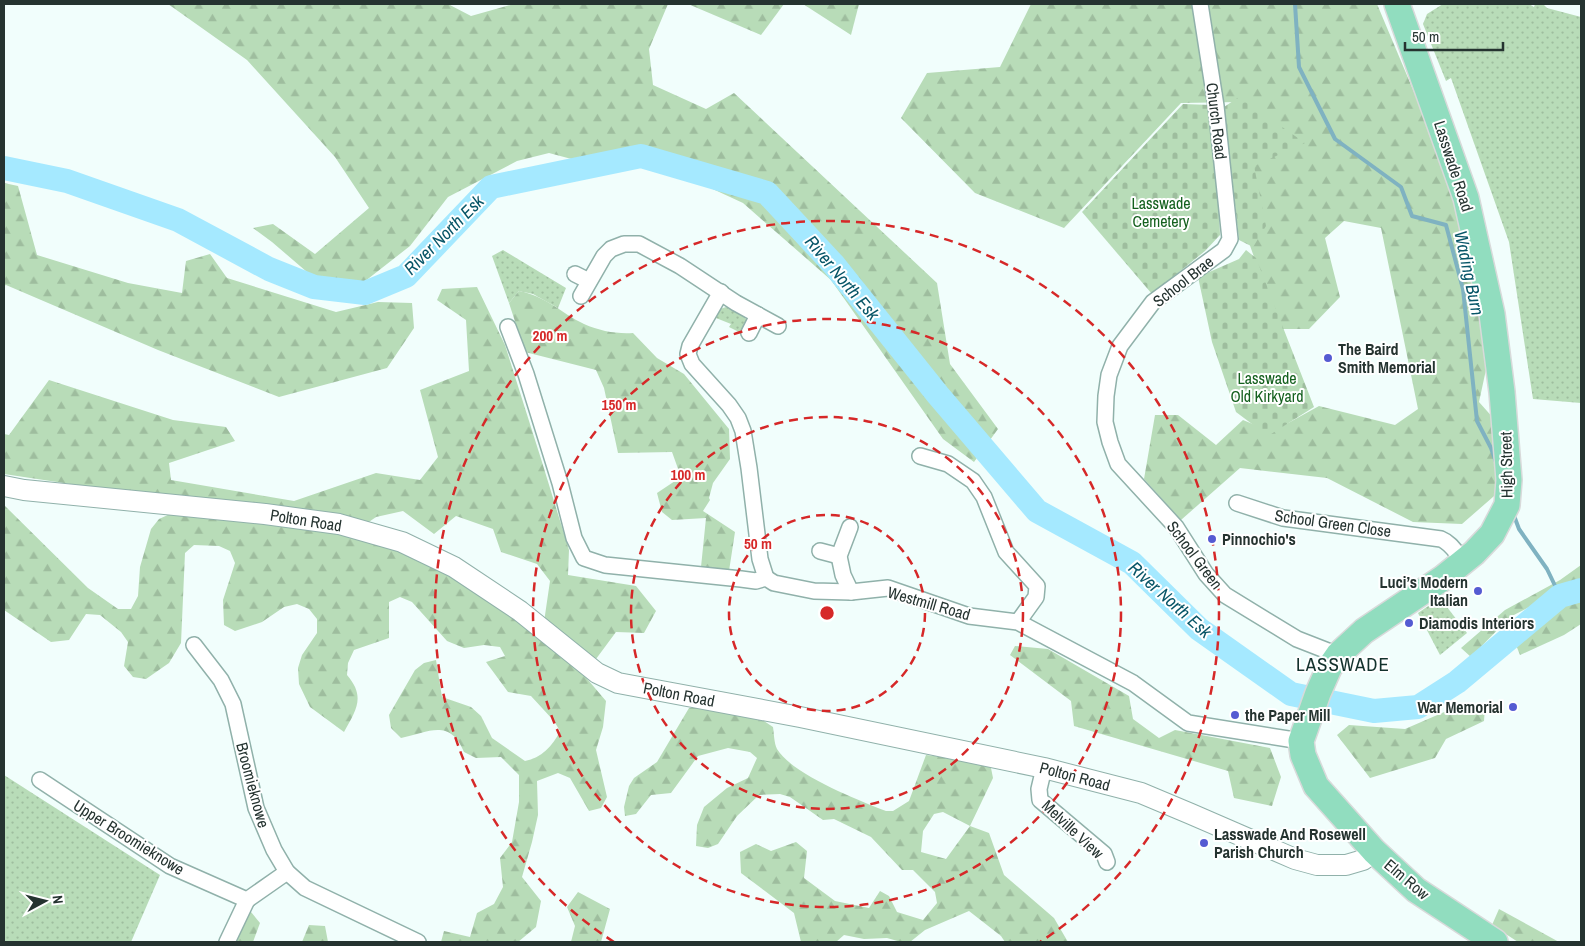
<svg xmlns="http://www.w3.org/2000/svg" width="1585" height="946" viewBox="0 0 1585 946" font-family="'Archivo Narrow',sans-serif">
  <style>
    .green { fill: url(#green-dots) }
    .forest { fill: url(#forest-firs); fill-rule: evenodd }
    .cemetery { fill: url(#cemetery-stones) }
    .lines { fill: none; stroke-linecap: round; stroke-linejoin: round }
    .stream { stroke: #7fb2c1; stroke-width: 4 }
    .river { stroke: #a5e9ff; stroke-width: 24 }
    .minor-casing { stroke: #90b1aa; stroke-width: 18 }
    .tertiary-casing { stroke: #90b1aa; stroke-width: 22 }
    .primary-casing { stroke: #d8dada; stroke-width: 28 }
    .minor { stroke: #fff; stroke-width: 15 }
    .tertiary { stroke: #fff; stroke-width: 20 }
    .primary { stroke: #91ddbf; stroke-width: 25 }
    .ring { fill: none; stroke: #d62828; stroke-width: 2.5; stroke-dasharray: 9 6 }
    .poi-dot { fill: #555bd2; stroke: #fff; stroke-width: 2 }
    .labels { text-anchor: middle; stroke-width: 4; stroke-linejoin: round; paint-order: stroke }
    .street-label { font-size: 16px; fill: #253330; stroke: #fff }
    .park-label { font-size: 16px; fill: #14601e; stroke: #fff }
    .poi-label { font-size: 16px; font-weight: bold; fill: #253330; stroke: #fff; text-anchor: start }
    .water-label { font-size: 18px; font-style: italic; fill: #085668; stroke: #fff }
    .quarter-label { font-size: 19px; letter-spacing: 1px; fill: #13322d; stroke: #fff }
    .centre { fill: #d62828; stroke: #fff; stroke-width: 2.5 }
    .ring-label { font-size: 15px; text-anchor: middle; font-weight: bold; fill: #d62828; stroke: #fff; stroke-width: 4; stroke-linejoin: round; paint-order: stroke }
  </style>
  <defs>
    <pattern id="green-dots" width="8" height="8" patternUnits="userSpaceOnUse" patternTransform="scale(1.25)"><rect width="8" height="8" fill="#b8dcb8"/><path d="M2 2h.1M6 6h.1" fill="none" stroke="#9ebd9e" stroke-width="1.8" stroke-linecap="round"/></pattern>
    <pattern id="forest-firs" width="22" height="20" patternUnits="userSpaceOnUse" patternTransform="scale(1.25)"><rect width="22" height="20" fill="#b8dcb8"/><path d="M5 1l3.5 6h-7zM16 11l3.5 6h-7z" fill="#9ebd9e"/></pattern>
    <pattern id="cemetery-stones" width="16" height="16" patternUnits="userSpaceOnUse" patternTransform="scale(1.25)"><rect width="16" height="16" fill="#b8dcb8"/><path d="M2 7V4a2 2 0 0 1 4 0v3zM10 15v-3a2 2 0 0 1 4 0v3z" fill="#9ebd9e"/></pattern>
  </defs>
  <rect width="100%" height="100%" fill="#f1fefc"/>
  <!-- green -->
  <g class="green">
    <polygon points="1443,4 1529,4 1534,7 1535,4 1543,4 1547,8 1581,17 1581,403 1533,399 1509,242 1451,78 1446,81 1423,24 1427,14"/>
    <polygon points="503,250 566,288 558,308 533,294 519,291 509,303 492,256"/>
    <polygon points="726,307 745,317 747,322 741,333 729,327 731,324 716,318 720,309"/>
    <polygon points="1440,598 1467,633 1440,655 1418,613"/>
    <polygon points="4,775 160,875 131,942 4,942"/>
  </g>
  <!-- forest -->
  <g class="forest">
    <polygon points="168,4 448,4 471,16 514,4 668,4 649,49 653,85 706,109 734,93 937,283 950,364 998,429 974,462 943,439 831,280 743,203 624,148 579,161 549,153 517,161 448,197 410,246 364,282 314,278 272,242 253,228 273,224 315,254 369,208 335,157 247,60"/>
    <polygon points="688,4 784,4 761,35"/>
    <polygon points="803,4 859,4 851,35"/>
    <polygon points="1031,4 1377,4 1461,204 1487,365 1479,402 1495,420 1501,490 1462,524 1413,522 1327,478 1240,468 1181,520 1144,479 1155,415 1178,415 1216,445 1243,420 1272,432 1319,406 1395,425 1418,409 1381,228 1344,221 1325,238 1340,297 1309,329 1279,329 1246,234 1240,102 1181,103 1064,228 975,193 901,118 927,73 1000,67"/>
    <polygon points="4,183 18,186 37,255 128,283 182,293 186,261 210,254 227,278 336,312 378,302 412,303 414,328 387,368 279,397 158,350 6,285 4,286"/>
    <polygon points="477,287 505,345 542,462 569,550 568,575 636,586 656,611 644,633 616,632 596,659 544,622 550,581 537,564 501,552 493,529 456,516 434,534 403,511 376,517 366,524 97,488 4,474 4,434 9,435 49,380 173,420 226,427 235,441 169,463 171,480 294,501 376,473 420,480 438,457 420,390 469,371 466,320 437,300 442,289"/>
    <path d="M 519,291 C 546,296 561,313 584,324 C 600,331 616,334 633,333 L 657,358 L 684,374 L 729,429 L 730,459 L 713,483 L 709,498 L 710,500 L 703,511 L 735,532 L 729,571 L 701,567 L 706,518 L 672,520 L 662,512 L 657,493 L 681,477 L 672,452 L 618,453 L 604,388 L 596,370 L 525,352 L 509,303 Z"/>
    <path d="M 4,505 L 88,588 L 118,609 L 131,609 L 138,596 L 140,567 L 151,529 L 159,519 L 170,514 L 323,526 L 392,548 L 465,583 L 516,617 L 583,674 L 606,701 L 603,727 L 596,750 L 607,797 L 601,808 L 589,811 L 570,778 L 558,773 L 537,781 L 538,815 L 532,842 L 522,877 L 541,901 L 536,927 L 518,942 L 441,942 L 444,931 L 470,937 L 477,913 L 494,904 L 503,887 L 500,858 L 512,842 L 519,802 L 519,775 L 501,757 L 476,758 L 464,752 C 450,718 429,732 401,738 L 391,728 L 389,715 L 415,670 L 424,663 L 436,660 L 442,697 L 471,707 L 481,716 L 492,738 L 525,761 C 541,758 553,746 560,731 L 554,721 L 531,696 L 508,692 L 486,662 L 505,656 L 500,647 L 484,645 L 464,648 L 447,641 L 412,602 L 400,597 L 389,602 L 389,638 L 354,650 L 348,663 L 347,675 C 366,697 356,710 344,732 L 310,707 L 299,684 L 298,668 L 302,655 L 317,633 L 317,619 L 309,609 L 297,604 L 284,607 L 262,622 L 235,631 L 224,625 L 223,600 L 235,563 L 230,551 L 219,546 L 194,545 L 185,553 L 181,643 L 169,663 L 146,679 L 133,677 L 124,666 L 128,642 L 121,632 L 100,615 L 86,614 L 69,640 L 51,642 L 4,610 Z"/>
    <polygon points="1581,565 1581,581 1575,583 1510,617 1471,657 1461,648 1505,610 1560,580"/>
    <polygon points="1581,601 1581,624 1564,635 1520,655 1516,645 1565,606"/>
    <polygon points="1015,646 1048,649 1129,696 1133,719 1159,738 1175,730 1270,748 1281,777 1272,806 1234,798 1228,771 1074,726 1071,701 1010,655"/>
    <polygon points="1465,703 1485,707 1484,721 1446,739 1435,758 1370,778 1337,735 1349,725 1405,729"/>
    <path d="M 689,708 L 699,708 L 764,721 L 773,727 C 774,733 774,743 777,749 C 793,775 858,800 886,811 L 893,811 L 909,801 L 926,755 L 983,762 L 991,768 L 993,778 L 970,826 L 989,833 L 1004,875 L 1054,918 L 1068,942 L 1005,942 L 1001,936 L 969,911 L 925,930 L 910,942 L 901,942 L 887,938 L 864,939 L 844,935 L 836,942 L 801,942 L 794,913 L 741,873 L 740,852 L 756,844 L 771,851 L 796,842 L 807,851 L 804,878 L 835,901 L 869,908 L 880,891 L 889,896 L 897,912 L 923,920 L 937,903 L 935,892 L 913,870 L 902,870 L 871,837 L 834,819 L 823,820 L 790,797 L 780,794 L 759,795 L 737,816 L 718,844 L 708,848 L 696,846 L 697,825 L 704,807 L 727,788 L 748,778 L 757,758 L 750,752 L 728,748 L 698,756 L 671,793 L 651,795 L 636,814 L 625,816 L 624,807 L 629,786 L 634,778 L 657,762 ZM 943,812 L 970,826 L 946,859 L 921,852 L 923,831 L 934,814 Z"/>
    <polygon points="578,892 610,909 601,942 571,942 575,926 567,907"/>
    <polygon points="1499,909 1559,942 1518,942 1492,925"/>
    <polygon points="251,912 260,923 253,942 225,942 234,916"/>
    <polygon points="309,925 325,926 328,942 302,942"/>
  </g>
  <!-- cemetery -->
  <g class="cemetery">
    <polygon points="1239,97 1305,143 1254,166 1266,226 1253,247 1239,240 1224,107"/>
    <polygon points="1183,104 1211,105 1216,137 1220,235 1205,251 1152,294 1082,212"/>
    <polygon points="1246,250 1256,258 1314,407 1268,436 1236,412 1212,342 1198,277 1239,259"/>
  </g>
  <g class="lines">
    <!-- stream -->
    <g class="stream">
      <polyline points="1295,4 1299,67 1335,139 1401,187 1412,216 1446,225 1463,289 1477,421 1491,448 1496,462"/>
      <polyline points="1513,513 1519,529 1547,569 1560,596"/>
    </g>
    <!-- river -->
    <polyline class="river" points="4,168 67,181 178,220 269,269 314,287 365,293 406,276 491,187 641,156 767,193 834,265 938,395 1037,511 1132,563 1199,629 1291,694 1374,711 1418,707 1457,682 1560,596 1581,590"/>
    <!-- minor casing -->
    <g class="minor-casing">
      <g id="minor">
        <polyline points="1200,4 1216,106 1230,239 1224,250 1153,302 1120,346 1109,375 1106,396 1105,422 1110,442 1118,464 1176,527 1206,574 1225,595 1297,639 1338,655"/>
        <polyline points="575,274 589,281"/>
        <polyline points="721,292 690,346 688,354 692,364 729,405 738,418 743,431 749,468 760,559 766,578"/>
        <polyline points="581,296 604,256 611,249 624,244 639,244 680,266 736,303 778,326"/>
        <polyline points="508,327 526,374 560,483 574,538 584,558 605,565 741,579 756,581 766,578 774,583 814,591 851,592 888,588 969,616 1018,622 1133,683 1188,723 1301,741"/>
        <polyline points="749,333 758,315"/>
        <polyline points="920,456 948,464 973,481 984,497 1006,552 1037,586 1036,597 1018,622"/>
        <path d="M 1237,503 L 1283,518 L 1441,539 C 1451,543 1456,553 1464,561"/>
        <polyline points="850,527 839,556 843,575 851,592"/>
        <polyline points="820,551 839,556"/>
        <polyline points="194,645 221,680 233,704 256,808 274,850 287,872 305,888 418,942"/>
        <polyline points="1044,768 1039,789 1040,800 1104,854 1107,862"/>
        <polyline points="40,780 170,866 247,900 287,872"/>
        <polyline points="227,942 247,900"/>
      </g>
    </g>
    <!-- tertiary casing -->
    <g class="tertiary-casing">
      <polyline id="tertiary" points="4,486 24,490 265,514 339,524 402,542 454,567 520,611 597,673 618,683 800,717 1044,768 1141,793 1191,814 1295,859 1317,865 1346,865 1363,860 1374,851"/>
    </g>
    <!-- primary casing -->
    <g class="primary-casing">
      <polyline id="primary" points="1397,4 1466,198 1492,314 1502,392 1507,455 1509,480 1507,505 1492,534 1474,553 1443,578 1364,631 1338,655 1329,668 1318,693 1301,741 1303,755 1316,786 1374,851 1416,890 1495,942"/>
    </g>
    <!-- minor -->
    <use href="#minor" class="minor"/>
    <!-- tertiary -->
    <use href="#tertiary" class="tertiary"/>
    <!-- primary -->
    <use href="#primary" class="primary"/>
  </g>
  <!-- distance rings -->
  <g class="ring">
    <circle cx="827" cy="613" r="98"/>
    <circle cx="827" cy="613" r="196"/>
    <circle cx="827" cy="613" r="294"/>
    <path d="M614 942A392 392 0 1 1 1040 942"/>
  </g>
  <!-- markers -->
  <g class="poi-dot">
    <circle cx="1328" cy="358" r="5"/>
    <circle cx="1212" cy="539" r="5"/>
    <circle cx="1478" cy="591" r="5"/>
    <circle cx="1409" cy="623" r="5"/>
    <circle cx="1513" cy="707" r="5"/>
    <circle cx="1235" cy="715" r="5"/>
    <circle cx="1204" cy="843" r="5"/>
  </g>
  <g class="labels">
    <!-- street labels -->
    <g class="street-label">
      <text transform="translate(1217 121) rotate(83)" y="6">Church Road</text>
      <text transform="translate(1454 166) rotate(72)" y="6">Lasswade Road</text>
      <text transform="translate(1183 281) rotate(-38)" y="6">School Brae</text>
      <text transform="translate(1506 465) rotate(-91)" y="6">High Street</text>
      <text transform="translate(306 520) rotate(9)" y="6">Polton Road</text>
      <text transform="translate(1333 523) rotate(8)" y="6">School Green Close</text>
      <text transform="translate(1195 555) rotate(53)" y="6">School Green</text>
      <text transform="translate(929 603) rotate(16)" y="6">Westmill Road</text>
      <text transform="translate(679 694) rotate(11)" y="6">Polton Road</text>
      <text transform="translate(1075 776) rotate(15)" y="6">Polton Road</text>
      <text transform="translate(253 785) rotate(75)" y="6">Broomieknowe</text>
      <text transform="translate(1073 829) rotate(43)" y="6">Melville View</text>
      <text transform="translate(129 837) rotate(32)" y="6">Upper Broomieknowe</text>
      <text transform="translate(1407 879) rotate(40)" y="6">Elm Row</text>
    </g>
    <!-- park labels -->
    <g class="park-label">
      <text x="1161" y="209">Lasswade<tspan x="1161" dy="18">Cemetery</tspan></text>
      <text x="1267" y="384">Lasswade<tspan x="1267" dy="18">Old Kirkyard</tspan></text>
    </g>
    <!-- poi labels -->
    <g class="poi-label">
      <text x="1338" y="355">The Baird<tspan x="1338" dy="18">Smith Memorial</tspan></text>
      <text x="1222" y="545">Pinnochio's</text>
      <text x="1468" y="588" text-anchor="end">Luci’s Modern<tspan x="1468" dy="18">Italian</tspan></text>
      <text x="1419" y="629">Diamodis Interiors</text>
      <text x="1503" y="713" text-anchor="end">War Memorial</text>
      <text x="1245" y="721">the Paper Mill</text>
      <text x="1214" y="840">Lasswade And Rosewell<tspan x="1214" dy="18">Parish Church</tspan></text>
    </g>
    <!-- water labels -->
    <g class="water-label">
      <text transform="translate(444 235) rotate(-45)" y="6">River North Esk</text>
      <text transform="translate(1469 273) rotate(78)" y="6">Wading Burn</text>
      <text transform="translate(842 278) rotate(50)" y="6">River North Esk</text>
      <text transform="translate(1170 600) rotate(42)" y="6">River North Esk</text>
    </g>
    <!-- quarter labels -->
    <g class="quarter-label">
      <text x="1343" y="671">LASSWADE</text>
    </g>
  </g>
  <circle cx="827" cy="613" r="8" class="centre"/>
  <g class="ring-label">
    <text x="550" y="341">200 m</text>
    <text x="619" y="410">150 m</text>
    <text x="688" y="480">100 m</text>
    <text x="758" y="549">50 m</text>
  </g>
  <!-- border -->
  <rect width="1585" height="946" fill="none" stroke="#253330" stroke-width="10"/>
  <!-- north arrow -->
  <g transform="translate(45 901) rotate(83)" stroke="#ffffff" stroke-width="4" paint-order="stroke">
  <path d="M0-4L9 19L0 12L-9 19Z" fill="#253330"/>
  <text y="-8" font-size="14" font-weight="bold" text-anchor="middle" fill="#253330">N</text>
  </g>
  <!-- scale -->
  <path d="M1405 42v8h98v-8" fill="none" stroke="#253330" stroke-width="2.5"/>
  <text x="1412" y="42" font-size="15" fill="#253330" stroke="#ffffff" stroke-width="4" paint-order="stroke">50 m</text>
</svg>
